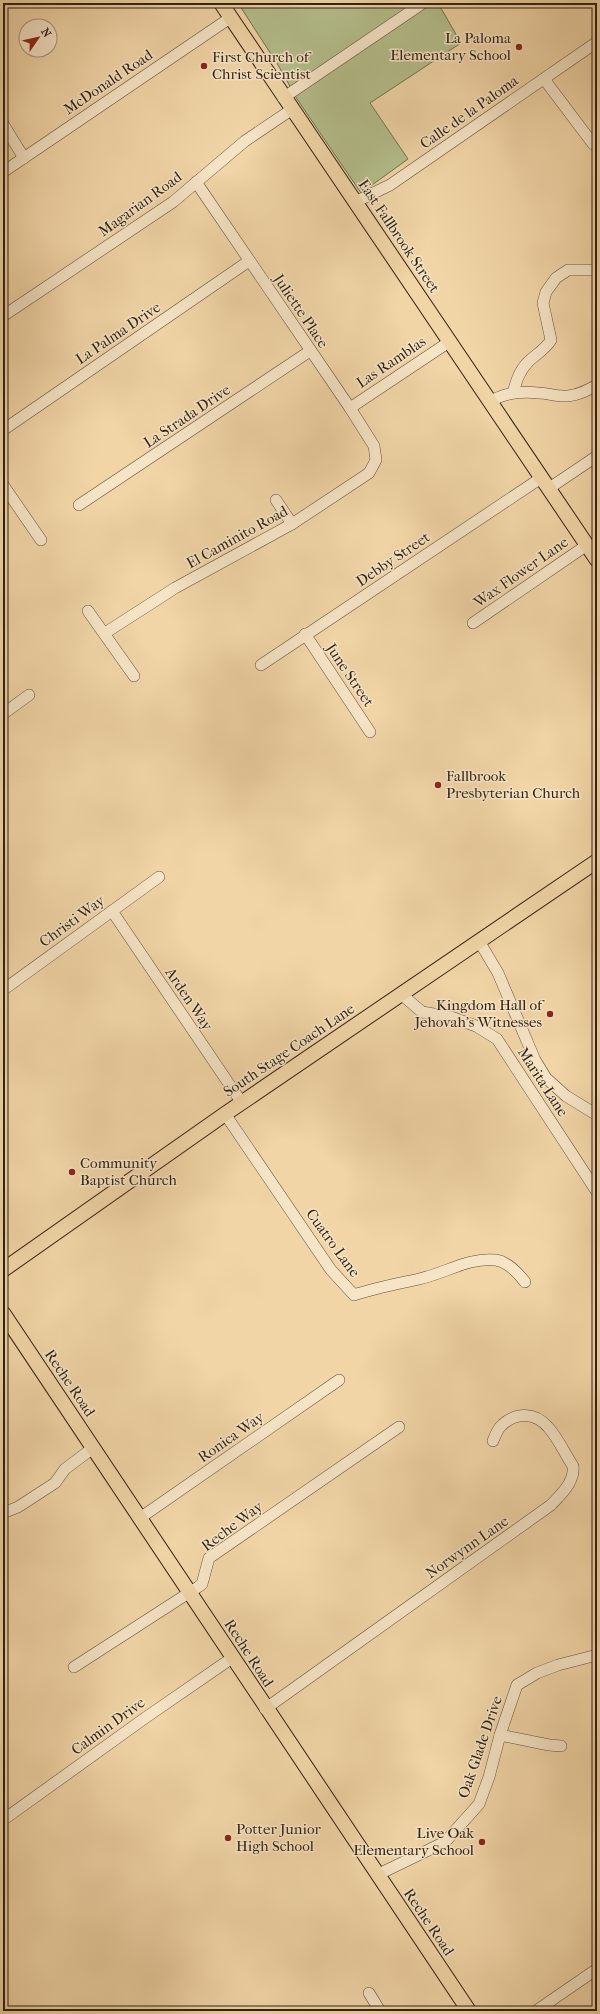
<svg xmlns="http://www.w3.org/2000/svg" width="600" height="2014" viewBox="0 0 600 2014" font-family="'IM FELL French Canon',serif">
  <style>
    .green { fill: #b4be8c; stroke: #727050 }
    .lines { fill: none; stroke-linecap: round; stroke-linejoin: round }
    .minor-casing { stroke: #614e38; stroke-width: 12 }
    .major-casing { stroke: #312113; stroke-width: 16 }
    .minor { stroke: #f6e4c6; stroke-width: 11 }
    .major { stroke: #f1d5a7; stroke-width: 14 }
    .poi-dot { fill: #8f2418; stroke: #f6e4c6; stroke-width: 1.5 }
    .labels { text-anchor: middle; stroke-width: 3; stroke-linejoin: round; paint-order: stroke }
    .poi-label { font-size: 15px; fill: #312113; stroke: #f6e4c6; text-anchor: start }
    .street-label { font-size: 15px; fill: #312113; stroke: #f6e4c6 }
  </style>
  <rect width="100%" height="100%" fill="#f1d5a7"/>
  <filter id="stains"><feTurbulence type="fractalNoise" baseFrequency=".005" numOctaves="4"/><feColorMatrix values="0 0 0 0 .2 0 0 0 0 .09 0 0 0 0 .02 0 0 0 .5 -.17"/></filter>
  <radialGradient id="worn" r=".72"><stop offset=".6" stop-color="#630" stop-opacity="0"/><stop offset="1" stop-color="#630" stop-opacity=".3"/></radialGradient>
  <!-- green -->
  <polygon class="green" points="238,3 438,3 461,43 370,103 408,159 361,193 297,99 278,65"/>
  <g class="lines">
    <!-- minor casing -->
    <g class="minor-casing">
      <g id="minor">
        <polyline points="544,79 593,144"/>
        <polyline points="283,98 423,3"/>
        <polyline points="3,124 24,158"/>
        <polyline points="3,172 230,18"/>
        <polyline points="355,202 390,185 597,42"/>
        <polyline points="3,316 173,202 245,141 291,110"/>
        <path d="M 513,393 C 516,382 519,371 528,362 C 536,354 545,350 551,340 L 543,303 L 546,292 L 556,278 L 568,270 L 597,270"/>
        <path d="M 490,402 C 503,393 522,391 538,393 C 548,393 558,397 568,396 C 579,395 588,390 597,385"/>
        <polyline points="350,408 449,342"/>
        <polyline points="3,430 249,261"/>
        <polyline points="3,485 41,540"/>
        <polyline points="548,489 597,456"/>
        <polyline points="276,500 292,524"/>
        <polyline points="79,505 310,351"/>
        <polyline points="88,611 134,676"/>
        <polyline points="473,623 587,545"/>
        <polyline points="105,633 175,588 292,524 369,473 376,460 374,446 350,408 196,182"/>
        <polyline points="305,634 370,732"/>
        <polyline points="261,665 541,478"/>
        <polyline points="3,714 29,695"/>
        <polyline points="112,911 242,1103"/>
        <polyline points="479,941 498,973 535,1060 546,1078 566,1096 597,1115"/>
        <polyline points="3,990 159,877"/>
        <polyline points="401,994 422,1012 451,1017 476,1026 497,1039 597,1192"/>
        <path d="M 225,1114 L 331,1270 L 354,1295 C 375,1288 397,1284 419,1279 C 446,1273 469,1257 496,1260 C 508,1262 518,1273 525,1282"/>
        <polyline points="3,1513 18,1507 55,1483 65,1469 93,1448"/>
        <polyline points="140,1518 339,1380"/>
        <polyline points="74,1667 198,1587 202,1584 209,1558 399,1427"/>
        <path d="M 265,1709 L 551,1505 C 561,1494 575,1482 573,1466 C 565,1454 558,1438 548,1427 C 535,1412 516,1412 502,1425 C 498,1428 495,1436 493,1441"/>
        <polyline points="500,1735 549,1745 561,1746"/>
        <polyline points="3,1820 145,1718 232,1658"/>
        <polyline points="377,1875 445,1842 479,1804 489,1777 500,1735 517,1685 537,1673 558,1665 597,1655"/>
        <polyline points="369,1993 380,2011"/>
        <polyline points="536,2011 597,1969"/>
      </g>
    </g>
    <!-- major casing -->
    <g class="major-casing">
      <g id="major">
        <polyline points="221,3 597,560"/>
        <polyline points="3,1270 225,1114 597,861"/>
        <polyline points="3,1313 469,2011"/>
      </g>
    </g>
    <!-- minor -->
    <use href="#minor" class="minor"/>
    <!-- major -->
    <use href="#major" class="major"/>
  </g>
  <!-- markers -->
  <g class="poi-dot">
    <circle cx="519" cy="47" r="4"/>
    <circle cx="204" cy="66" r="4"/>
    <circle cx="438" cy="785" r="4"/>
    <circle cx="550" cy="1014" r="4"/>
    <circle cx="72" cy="1172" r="4"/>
    <circle cx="228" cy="1838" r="4"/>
    <circle cx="482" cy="1842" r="4"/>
  </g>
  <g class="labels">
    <!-- poi labels -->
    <g class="poi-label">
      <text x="511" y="43" text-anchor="end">La Paloma<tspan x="511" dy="17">Elementary School</tspan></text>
      <text x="212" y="62">First Church of<tspan x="212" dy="17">Christ Scientist</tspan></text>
      <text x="446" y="781">Fallbrook<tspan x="446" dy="17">Presbyterian Church</tspan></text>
      <text x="542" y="1010" text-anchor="end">Kingdom Hall of<tspan x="542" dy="17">Jehovah's Witnesses</tspan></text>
      <text x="80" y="1168">Community<tspan x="80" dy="17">Baptist Church</tspan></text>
      <text x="236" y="1834">Potter Junior<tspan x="236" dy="17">High School</tspan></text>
      <text x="474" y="1838" text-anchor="end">Live Oak<tspan x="474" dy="17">Elementary School</tspan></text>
    </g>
    <!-- street labels -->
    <g class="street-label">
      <text transform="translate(108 82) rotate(-34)" y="5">McDonald Road</text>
      <text transform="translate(469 112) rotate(-35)" y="5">Calle de la Paloma</text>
      <text transform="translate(140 204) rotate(-36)" y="5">Magarian Road</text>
      <text transform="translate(399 236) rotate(56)" y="5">East Fallbrook Street</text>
      <text transform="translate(301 311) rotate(56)" y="5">Juliette Place</text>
      <text transform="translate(118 333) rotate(-34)" y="5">La Palma Drive</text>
      <text transform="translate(391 362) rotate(-34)" y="5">Las Ramblas</text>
      <text transform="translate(187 416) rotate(-34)" y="5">La Strada Drive</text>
      <text transform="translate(237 537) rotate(-29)" y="5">El Caminito Road</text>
      <text transform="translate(393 559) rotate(-34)" y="5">Debby Street</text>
      <text transform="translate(521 572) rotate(-35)" y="5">Wax Flower Lane</text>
      <text transform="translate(350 675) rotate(56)" y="5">June Street</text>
      <text transform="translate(72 921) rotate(-36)" y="5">Christi Way</text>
      <text transform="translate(189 999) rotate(56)" y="5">Arden Way</text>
      <text transform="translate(289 1050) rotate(-34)" y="5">South Stage Coach Lane</text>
      <text transform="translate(543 1082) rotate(57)" y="5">Marita Lane</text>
      <text transform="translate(333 1243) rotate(54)" y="5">Cuatro Lane</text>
      <text transform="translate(70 1383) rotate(56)" y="5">Reche Road</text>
      <text transform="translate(231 1437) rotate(-35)" y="5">Ronica Way</text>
      <text transform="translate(232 1526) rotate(-37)" y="5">Reche Way</text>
      <text transform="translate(467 1547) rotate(-35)" y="5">Norwynn Lane</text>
      <text transform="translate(249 1653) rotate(57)" y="5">Reche Road</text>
      <text transform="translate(108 1726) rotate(-36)" y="5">Calmin Drive</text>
      <text transform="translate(480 1747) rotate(-71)" y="5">Oak Glade Drive</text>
      <text transform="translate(429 1922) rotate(56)" y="5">Reche Road</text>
    </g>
  </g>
  <!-- margin -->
  <rect width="600" height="2014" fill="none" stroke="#f1d5a7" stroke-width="16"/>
  <rect x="4" y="4" width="592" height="2006" fill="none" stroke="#312113" stroke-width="2"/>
  <rect x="8" y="8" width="584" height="1998" fill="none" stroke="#312113"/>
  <!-- north arrow -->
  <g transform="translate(38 38) rotate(56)"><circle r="19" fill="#f6e4c6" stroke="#a7967e"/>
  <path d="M0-3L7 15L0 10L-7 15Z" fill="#8f2418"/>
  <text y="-6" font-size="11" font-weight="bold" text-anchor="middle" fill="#312113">N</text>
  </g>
  <rect width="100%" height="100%" filter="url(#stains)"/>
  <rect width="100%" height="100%" fill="url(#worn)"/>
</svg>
